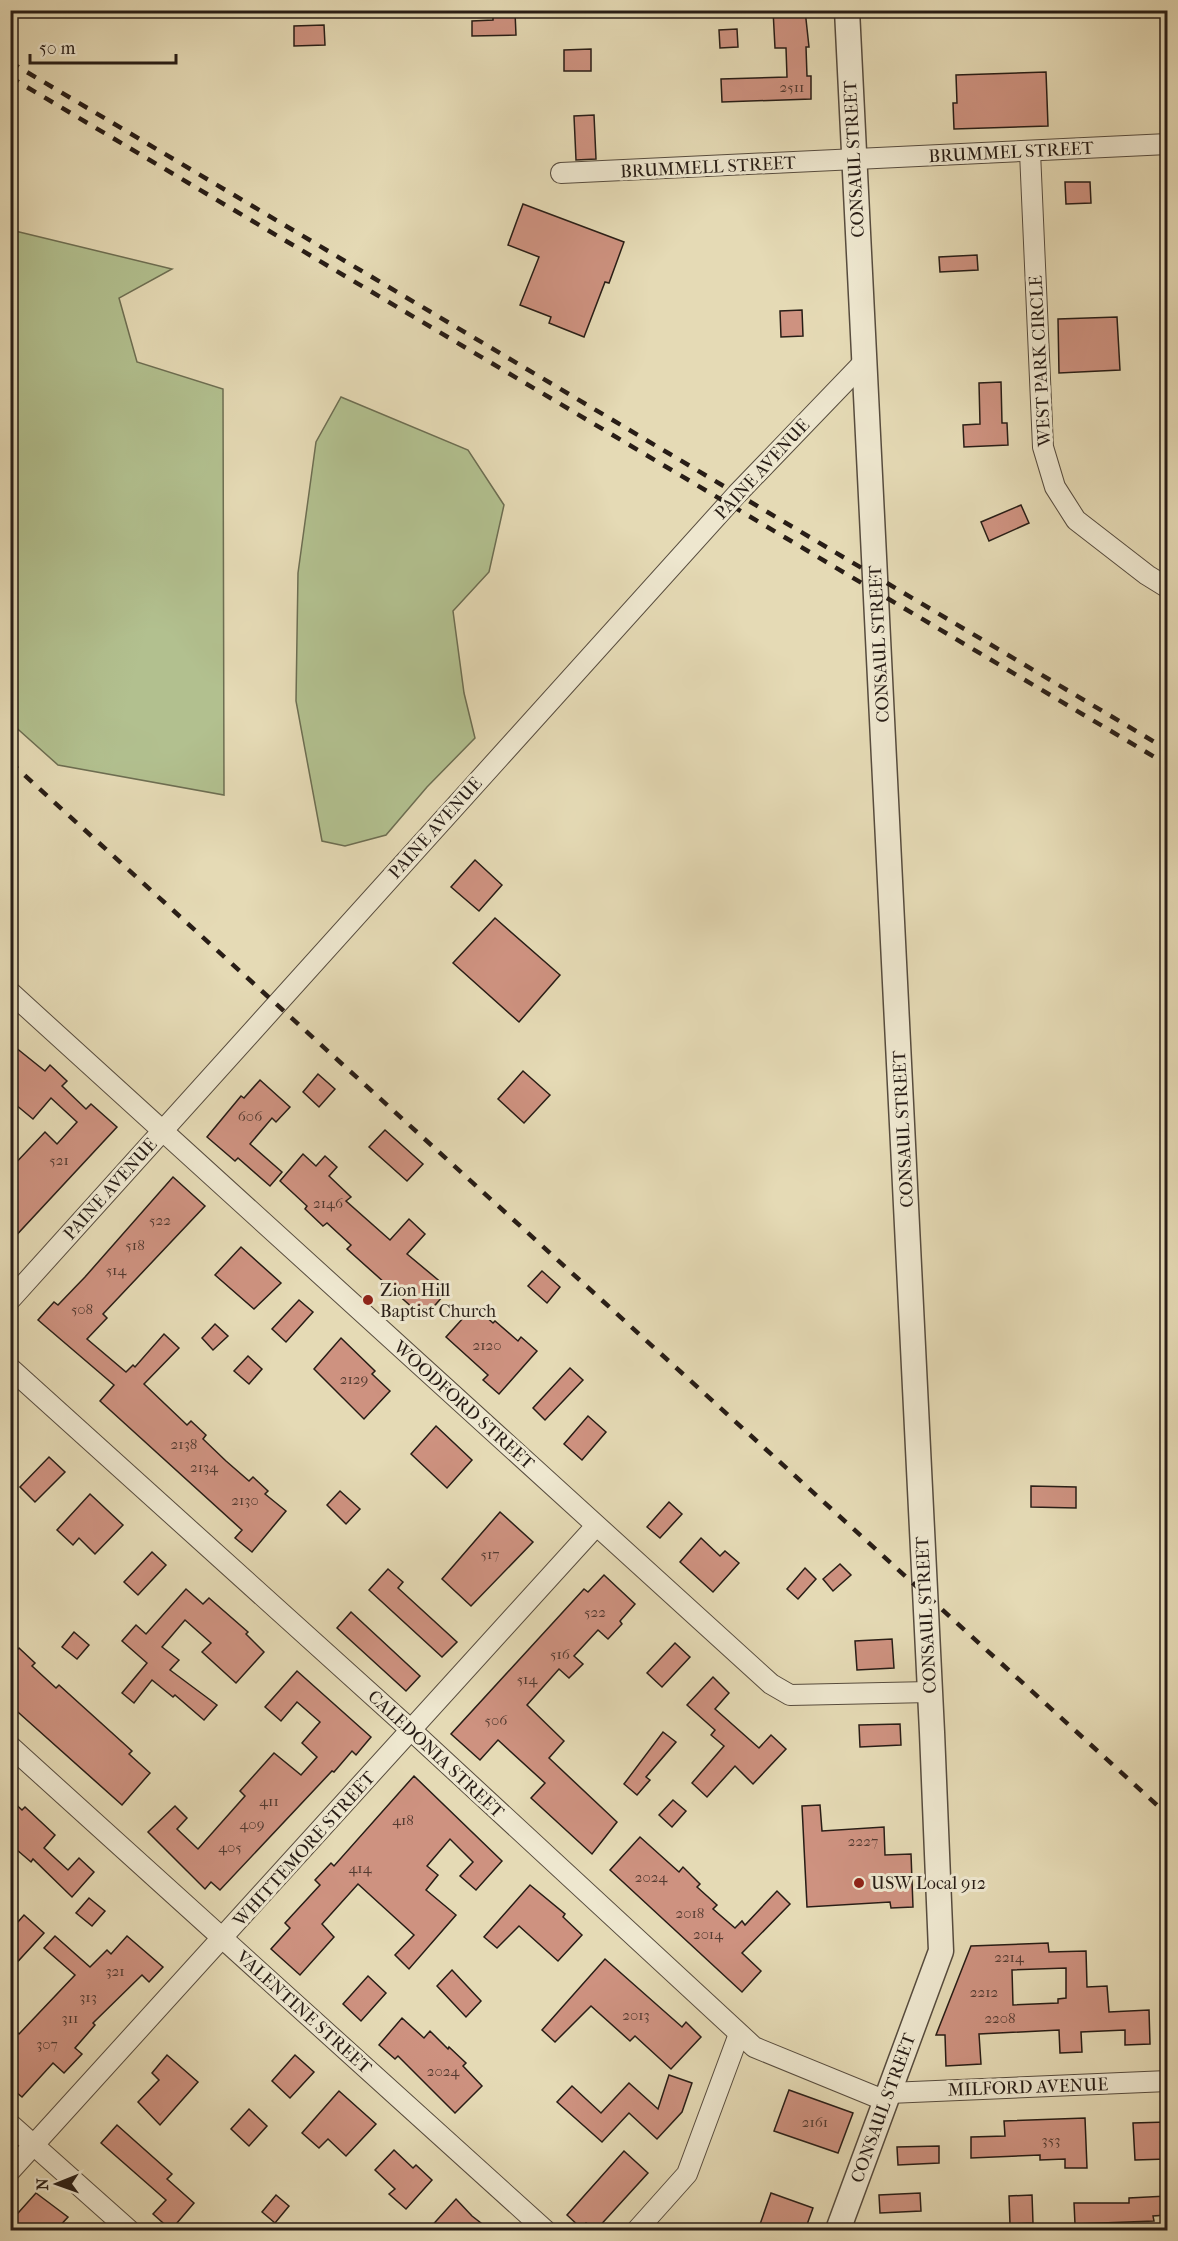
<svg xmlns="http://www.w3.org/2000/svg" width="1178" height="2241" viewBox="0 0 1178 2241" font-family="'IM FELL French Canon',serif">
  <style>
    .green { fill: #b2c08f; stroke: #6d6e52; stroke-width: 1.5 }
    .building { fill: #ce9280; stroke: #281d16; stroke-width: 1.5; fill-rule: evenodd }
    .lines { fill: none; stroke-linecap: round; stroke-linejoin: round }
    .minor-casing { stroke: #574c3e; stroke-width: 22 }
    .tertiary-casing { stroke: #574c3e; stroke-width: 27 }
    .minor { stroke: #eee7cf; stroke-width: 20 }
    .tertiary { stroke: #eee7cf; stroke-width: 24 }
    .rail { stroke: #281d16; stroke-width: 4.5; stroke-dasharray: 10 10; stroke-linecap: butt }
    .poi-dot { fill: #8f2418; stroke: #eee7cf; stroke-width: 2 }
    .labels { text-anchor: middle; stroke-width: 6; stroke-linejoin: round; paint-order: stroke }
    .number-label { font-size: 15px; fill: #523a30 }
    .street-label { font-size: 18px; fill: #281d16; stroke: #eee7cf }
    .poi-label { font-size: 18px; fill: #281d16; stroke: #eee7cf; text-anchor: start }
  </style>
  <rect width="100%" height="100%" fill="#e5dab5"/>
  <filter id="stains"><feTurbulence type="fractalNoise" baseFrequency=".00333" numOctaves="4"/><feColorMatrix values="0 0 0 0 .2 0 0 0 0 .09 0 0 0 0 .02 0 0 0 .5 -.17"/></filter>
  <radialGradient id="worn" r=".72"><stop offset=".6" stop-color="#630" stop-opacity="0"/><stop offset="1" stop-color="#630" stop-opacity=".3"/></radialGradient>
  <!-- green -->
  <g class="green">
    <polygon points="11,230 172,269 119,298 137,362 223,389 224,795 58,765 11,723"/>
    <polygon points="341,397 468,450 504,505 489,572 453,611 464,693 475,738 427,787 386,835 345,846 322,841 296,701 298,573 316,442"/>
  </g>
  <!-- building -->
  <g class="building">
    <polygon points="773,10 805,10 809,47 806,47 807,76 811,76 811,99 722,102 721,79 787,77 786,48 775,48"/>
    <polygon points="493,12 515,12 516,35 472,36 472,21 493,20"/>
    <polygon points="324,25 325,45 294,46 294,26"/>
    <polygon points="737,29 738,47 720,48 719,30"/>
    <polygon points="591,49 591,71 564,71 564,50"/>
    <polygon points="1046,72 1048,126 954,129 953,103 957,103 956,75"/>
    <polygon points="594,115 596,159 576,160 574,116"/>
    <polygon points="1065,182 1090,182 1091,203 1066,204"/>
    <polygon points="523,204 624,242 609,283 605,282 584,337 549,323 551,317 520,305 539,257 508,245"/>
    <polygon points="977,255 978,270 940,272 939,257"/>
    <polygon points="802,310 803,336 781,337 780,311"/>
    <polygon points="1117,317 1120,370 1059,373 1058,319"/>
    <polygon points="1001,382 1002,423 1007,423 1008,445 964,447 963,425 980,424 979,383"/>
    <polygon points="1021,505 1029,523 989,541 981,522"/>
    <polygon points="475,860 502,885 479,911 451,887"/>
    <polygon points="495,918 560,975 519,1022 453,963"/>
    <polygon points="10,1043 45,1071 50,1065 67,1081 62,1086 86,1109 91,1104 117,1127 10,1242 10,1169 45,1132 57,1144 77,1122 51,1098 33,1119 10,1100"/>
    <polygon points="523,1071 550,1095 524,1123 498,1099"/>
    <polygon points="318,1074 335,1089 319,1107 303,1092"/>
    <polygon points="260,1080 290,1107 276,1122 272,1118 250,1144 282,1172 270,1186 238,1158 235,1161 207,1137 241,1096 244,1098"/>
    <polygon points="385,1130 423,1164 407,1181 369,1147"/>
    <polygon points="303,1154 316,1166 325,1156 337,1167 329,1176 351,1197 346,1201 390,1240 409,1219 425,1234 407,1254 449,1289 424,1318 347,1249 351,1245 327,1223 323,1226 305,1209 307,1206 280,1181"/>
    <polygon points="173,1177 205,1206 103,1314 107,1318 87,1339 126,1372 133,1365 135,1367 164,1334 179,1348 144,1384 187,1425 191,1421 206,1435 203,1439 226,1461 249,1481 253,1477 268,1491 265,1494 286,1511 252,1552 235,1538 242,1530 100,1401 114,1385 38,1320 54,1302 58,1305 85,1277"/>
    <polygon points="241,1247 281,1283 254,1309 215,1275"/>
    <polygon points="542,1271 560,1287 547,1303 528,1286"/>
    <polygon points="299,1300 313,1312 286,1342 272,1329"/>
    <polygon points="474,1306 493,1323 495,1321 518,1341 521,1337 537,1351 499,1394 483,1380 488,1375 446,1337"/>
    <polygon points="215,1324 228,1336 213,1350 202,1338"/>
    <polygon points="341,1338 375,1371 372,1374 390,1391 364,1419 314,1369"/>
    <polygon points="248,1356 262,1369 249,1384 234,1371"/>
    <polygon points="570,1368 583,1380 545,1420 533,1408"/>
    <polygon points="588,1416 606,1432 582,1460 564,1444"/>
    <polygon points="436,1426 472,1460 447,1488 411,1454"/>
    <polygon points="49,1457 65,1472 35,1502 20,1487"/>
    <polygon points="1031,1486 1076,1487 1076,1508 1031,1507"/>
    <polygon points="340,1491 360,1509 346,1524 327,1505"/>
    <polygon points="90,1494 123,1525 95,1554 79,1538 73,1545 57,1530"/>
    <polygon points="669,1502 682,1514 660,1538 647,1527"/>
    <polygon points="500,1512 533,1542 471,1606 442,1579"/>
    <polygon points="701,1538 720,1556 725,1551 739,1563 713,1592 680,1562"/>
    <polygon points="152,1552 166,1565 138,1595 124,1582"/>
    <polygon points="840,1564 851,1575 833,1591 823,1579"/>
    <polygon points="805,1568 816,1579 798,1599 787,1589"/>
    <polygon points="388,1569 403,1582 398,1588 457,1642 442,1657 369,1590"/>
    <polygon points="604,1575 635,1604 620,1621 622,1624 608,1639 598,1630 574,1656 583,1664 569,1678 559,1669 527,1705 564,1741 549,1758 617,1822 592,1854 531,1798 545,1783 498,1740 480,1760 451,1734 584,1589 588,1592"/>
    <polygon points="186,1589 203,1604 209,1598 248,1632 246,1634 264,1652 236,1683 202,1652 211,1643 185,1620 162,1647 179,1660 170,1670 217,1705 204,1720 175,1695 173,1697 152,1680 134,1703 122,1693 147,1663 122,1641 136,1625 146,1634"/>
    <polygon points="351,1612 420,1676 406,1691 337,1628"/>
    <polygon points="74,1632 89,1645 77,1659 62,1647"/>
    <polygon points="892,1639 894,1668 857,1670 855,1641"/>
    <polygon points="675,1643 690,1657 662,1687 647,1673"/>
    <polygon points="19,1648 35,1663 32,1666 56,1688 59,1685 132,1751 129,1754 150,1773 122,1805 10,1705 10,1657"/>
    <polygon points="297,1671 371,1737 356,1755 352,1751 334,1772 332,1771 220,1890 211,1882 205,1889 148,1832 175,1806 187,1818 177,1829 198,1849 245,1796 240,1791 274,1753 301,1775 317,1757 302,1743 320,1722 297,1702 281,1721 265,1707"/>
    <polygon points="713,1677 729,1693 715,1709 759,1748 771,1735 786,1749 753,1784 735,1766 707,1797 692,1783 724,1746 711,1735 715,1730 687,1705"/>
    <polygon points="900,1724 901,1745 860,1747 859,1725"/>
    <polygon points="663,1732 676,1742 646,1777 650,1780 637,1795 624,1784"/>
    <polygon points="414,1776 502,1861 476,1890 460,1876 473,1862 450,1839 427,1866 438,1875 426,1890 456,1915 409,1969 395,1955 414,1935 358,1884 322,1924 334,1937 300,1975 271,1949 290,1928 285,1923 320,1885 315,1880 331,1863 334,1866"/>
    <polygon points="10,1799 22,1810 25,1807 55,1835 44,1848 68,1870 79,1858 94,1872 72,1897 33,1859 31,1862 10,1844"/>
    <polygon points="673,1800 686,1811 672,1827 659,1815"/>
    <polygon points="820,1805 822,1831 884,1827 885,1855 911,1854 913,1907 891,1908 890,1902 807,1907 802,1806"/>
    <polygon points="640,1837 679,1872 683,1867 700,1884 697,1887 717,1905 713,1909 735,1928 742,1921 745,1925 777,1891 790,1904 742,1953 761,1971 742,1992 610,1870"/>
    <polygon points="530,1885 565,1914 563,1917 582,1935 558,1961 519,1926 497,1948 484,1937"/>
    <polygon points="89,1898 105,1911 92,1926 76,1913"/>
    <polygon points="24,1915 44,1933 10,1970 10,1931"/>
    <polygon points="55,1936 90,1967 107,1950 111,1954 127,1936 163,1967 149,1982 142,1975 93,2023 95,2025 75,2048 82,2054 64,2073 53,2063 22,2097 10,2087 10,2025 19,2034 75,1975 44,1948"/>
    <path d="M 1048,1943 L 1049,1952 L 1086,1951 L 1087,1987 L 1107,1986 L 1109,2012 L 1149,2010 L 1150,2044 L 1125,2045 L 1125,2030 L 1081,2032 L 1082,2052 L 1060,2053 L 1059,2030 L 979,2034 L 981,2064 L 946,2066 L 945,2035 L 936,2035 L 971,1946 ZM 1066,1968 L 1066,1998 L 1058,1999 L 1058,2003 L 1013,2005 L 1012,1970 Z"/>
    <polygon points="605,1959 682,2027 686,2022 701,2037 671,2069 635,2036 630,2041 591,2006 555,2042 542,2030"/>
    <polygon points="452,1970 481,2001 466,2017 437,1986"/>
    <polygon points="368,1976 386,1993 361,2021 343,2004"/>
    <polygon points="402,2018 424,2038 430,2031 448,2049 449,2047 466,2063 463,2066 482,2086 455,2113 398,2056 395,2059 379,2045"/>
    <polygon points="167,2055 198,2082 160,2125 138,2102 159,2080 152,2073"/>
    <polygon points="295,2055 314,2072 290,2098 272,2081"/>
    <polygon points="669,2075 692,2083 682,2112 657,2139 629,2113 602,2142 557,2102 572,2086 601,2113 629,2083 658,2109"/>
    <polygon points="789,2090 853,2113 838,2153 774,2131"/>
    <polygon points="339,2091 376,2124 346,2156 328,2139 319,2148 302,2133"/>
    <polygon points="249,2109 267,2126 249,2146 231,2129"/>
    <polygon points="1085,2118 1087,2168 1065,2168 1065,2159 1040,2160 1040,2155 971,2158 971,2137 1005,2136 1004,2121"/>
    <polygon points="1167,2122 1167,2159 1135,2160 1133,2123"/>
    <polygon points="117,2125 172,2174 167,2179 194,2203 171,2230 153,2214 166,2200 101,2143"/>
    <polygon points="939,2146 939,2163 898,2165 897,2147"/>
    <polygon points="394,2150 413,2168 416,2165 432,2180 406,2209 389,2194 395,2189 375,2170"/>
    <polygon points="624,2151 648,2173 596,2230 586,2223 581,2228 567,2215"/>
    <polygon points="36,2193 68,2217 56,2230 10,2230 10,2222"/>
    <polygon points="771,2193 813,2208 805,2230 758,2230"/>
    <polygon points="920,2193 921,2211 880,2213 879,2195"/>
    <polygon points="276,2195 289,2206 275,2223 262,2212"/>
    <polygon points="1032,2195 1033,2223 1010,2224 1009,2196"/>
    <polygon points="1167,2196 1167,2215 1153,2216 1154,2221 1075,2224 1074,2203 1129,2203 1129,2198"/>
    <polygon points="456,2199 472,2216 490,2230 428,2230"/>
  </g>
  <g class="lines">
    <!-- minor casing -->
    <g class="minor-casing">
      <g id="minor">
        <polyline points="1030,152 1043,447 1055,487 1076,520 1147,575 1168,588"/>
        <polyline points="561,173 1168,144"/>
        <polyline points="10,992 771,1684 790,1695 930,1692"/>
        <polyline points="10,1300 737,494 865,361"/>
        <polyline points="10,1368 411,1730 754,2047 886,2101"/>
        <polyline points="10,1746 545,2230"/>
        <polyline points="889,2093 1168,2081"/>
        <polyline points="10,2124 129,2230"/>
        <polyline points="10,2171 596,1526"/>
        <polyline points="637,2230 687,2174 739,2034"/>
      </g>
    </g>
    <!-- tertiary casing -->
    <g class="tertiary-casing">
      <polyline id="tertiary" points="838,2230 941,1951 932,1732 847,10"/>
    </g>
    <!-- minor -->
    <use href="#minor" class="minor"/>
    <!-- tertiary -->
    <use href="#tertiary" class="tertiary"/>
    <!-- rail -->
    <g class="rail">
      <polyline points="10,62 1168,750"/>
      <polyline points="10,77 1168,765"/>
      <polyline points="10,762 1168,1815"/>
    </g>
  </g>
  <!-- markers -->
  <g class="poi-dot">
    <circle cx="368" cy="1300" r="6"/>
    <circle cx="859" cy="1883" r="6"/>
  </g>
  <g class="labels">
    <!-- number labels -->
    <g class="number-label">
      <text x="792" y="92">2511</text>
      <text x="250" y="1121">606</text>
      <text x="59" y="1165">521</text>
      <text x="328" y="1208">2146</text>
      <text x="160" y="1225">522</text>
      <text x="135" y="1250">518</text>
      <text x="116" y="1275">514</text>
      <text x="82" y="1314">508</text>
      <text x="487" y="1350">2120</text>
      <text x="354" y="1384">2129</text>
      <text x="184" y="1449">2138</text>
      <text x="204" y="1472">2134</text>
      <text x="245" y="1505">2130</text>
      <text x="490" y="1559">517</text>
      <text x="595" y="1617">522</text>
      <text x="560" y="1659">516</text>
      <text x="527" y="1684">514</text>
      <text x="496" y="1725">506</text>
      <text x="269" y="1806">411</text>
      <text x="403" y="1825">418</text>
      <text x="252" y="1829">409</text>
      <text x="863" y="1846">2227</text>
      <text x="230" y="1852">405</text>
      <text x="360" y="1873">414</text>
      <text x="651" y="1882">2024</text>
      <text x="690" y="1918">2018</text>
      <text x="708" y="1939">2014</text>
      <text x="1009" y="1962">2214</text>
      <text x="115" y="1976">321</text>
      <text x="984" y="1997">2212</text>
      <text x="88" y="2002">313</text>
      <text x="636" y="2020">2013</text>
      <text x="70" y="2023">311</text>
      <text x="1000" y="2023">2208</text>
      <text x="47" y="2049">307</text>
      <text x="443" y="2076">2024</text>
      <text x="815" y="2127">2161</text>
      <text x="1051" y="2145">353</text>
    </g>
    <!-- street labels -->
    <g class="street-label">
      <text transform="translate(1011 152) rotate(-3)" y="6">BRUMMEL STREET</text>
      <text transform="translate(854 159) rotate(-93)" y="6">CONSAUL STREET</text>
      <text transform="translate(708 167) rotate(-3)" y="6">BRUMMELL STREET</text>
      <text transform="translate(1040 361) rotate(-93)" y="6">WEST PARK CIRCLE</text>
      <text transform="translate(762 469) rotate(-47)" y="6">PAINE AVENUE</text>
      <text transform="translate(879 644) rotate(-93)" y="6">CONSAUL STREET</text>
      <text transform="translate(435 828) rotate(-48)" y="6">PAINE AVENUE</text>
      <text transform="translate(903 1129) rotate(-93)" y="6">CONSAUL STREET</text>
      <text transform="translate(110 1189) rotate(-48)" y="6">PAINE AVENUE</text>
      <text transform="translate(464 1405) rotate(42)" y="6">WOODFORD STREET</text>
      <text transform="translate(926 1615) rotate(-93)" y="6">CONSAUL STREET</text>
      <text transform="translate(436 1754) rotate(43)" y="6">CALEDONIA STREET</text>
      <text transform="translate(304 1849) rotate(-48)" y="6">WHITTEMORE STREET</text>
      <text transform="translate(304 2012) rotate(42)" y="6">VALENTINE STREET</text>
      <text transform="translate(1028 2087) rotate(-2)" y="6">MILFORD AVENUE</text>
      <text transform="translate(883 2108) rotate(-70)" y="6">CONSAUL STREET</text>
    </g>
    <!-- poi labels -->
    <g class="poi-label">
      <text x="380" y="1296">Zion Hill<tspan x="380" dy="21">Baptist Church</tspan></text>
      <text x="871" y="1889">USW Local 912</text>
    </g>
  </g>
  <!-- margin -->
  <rect width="1178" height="2241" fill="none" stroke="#e5dab5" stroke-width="36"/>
  <rect x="12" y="12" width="1154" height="2217" fill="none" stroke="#281d16" stroke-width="3"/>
  <rect x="18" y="18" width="1142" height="2205" fill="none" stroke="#281d16" stroke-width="1.5"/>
  <!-- north arrow -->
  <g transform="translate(57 2184) rotate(269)" stroke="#eee7cf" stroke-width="4.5" paint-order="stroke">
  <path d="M0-4.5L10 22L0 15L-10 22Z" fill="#281d16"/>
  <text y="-9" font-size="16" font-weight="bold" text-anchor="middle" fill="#281d16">N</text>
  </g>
  <!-- scale -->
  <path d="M30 54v9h146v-9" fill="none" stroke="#281d16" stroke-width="3"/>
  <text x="39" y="54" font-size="18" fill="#281d16" stroke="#eee7cf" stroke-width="4.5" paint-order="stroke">50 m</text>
  <rect width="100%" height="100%" filter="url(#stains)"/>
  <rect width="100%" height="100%" fill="url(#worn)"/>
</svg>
